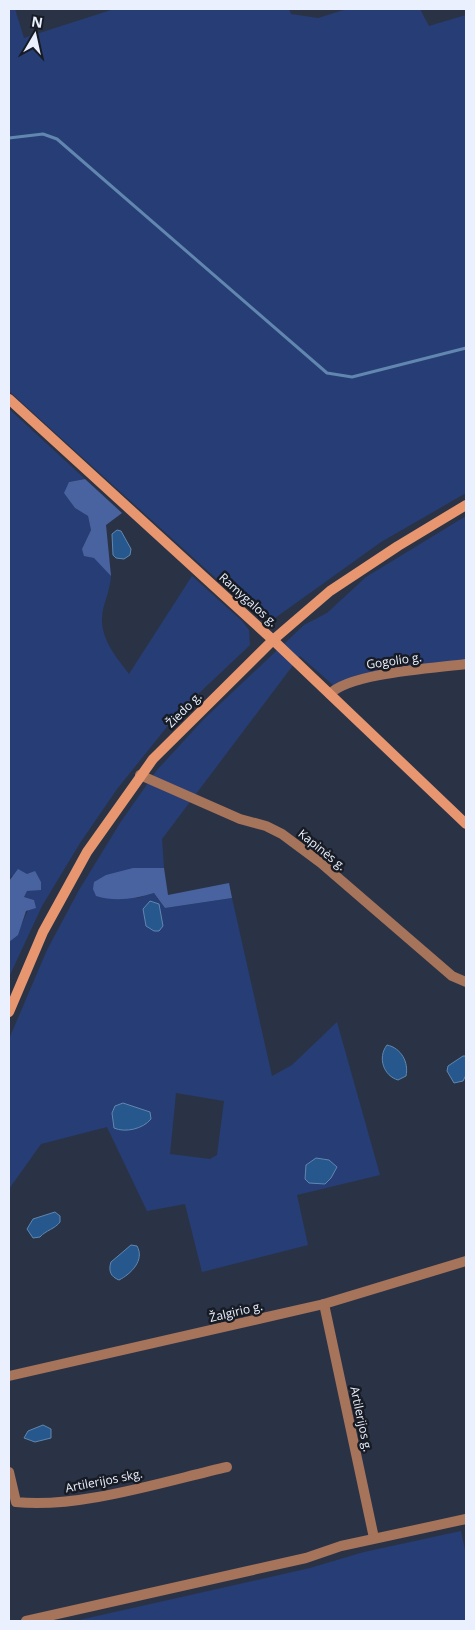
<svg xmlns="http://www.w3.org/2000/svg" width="475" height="1630" viewBox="0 0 475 1630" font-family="'Open Sans',sans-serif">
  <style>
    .green { fill: #273d75; fill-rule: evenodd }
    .forest { fill: #4963a1 }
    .water { fill: #26588e; stroke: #6186af }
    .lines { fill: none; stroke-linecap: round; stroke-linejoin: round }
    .stream { stroke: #6186af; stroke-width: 3 }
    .street { stroke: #a6735b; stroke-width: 10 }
    .secondary { stroke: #e7966f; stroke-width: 10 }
    .labels { text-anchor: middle; stroke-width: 5; stroke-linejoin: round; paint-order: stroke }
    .street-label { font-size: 12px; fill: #eaf0fd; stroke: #171b24 }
  </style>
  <rect width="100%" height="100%" fill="#2a3346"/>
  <!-- green -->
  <g class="green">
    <polygon points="9,9 15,9 24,38 114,9 289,9 291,14 318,18 347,9 420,9 429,26 466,15 466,493 381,542 275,618 263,618 241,601 9,391"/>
    <path d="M 9,409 L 85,479 L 69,482 L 75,508 L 88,516 L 91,530 L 82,549 L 99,561 L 111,576 C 110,592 102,606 102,618 C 101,640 117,658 129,674 L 192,576 L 242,621 L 249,630 L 250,645 L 178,713 L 117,789 L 80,843 L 42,906 L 9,977 L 9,942 C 22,931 24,914 34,900 L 24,897 L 27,891 L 41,889 L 27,874 L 11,876 L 9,881 Z"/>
    <path d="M 466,516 L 466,667 L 363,682 L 341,692 L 300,656 L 162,839 L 164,868 C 139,868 117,870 94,882 L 137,898 L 154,893 L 165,908 L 232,898 L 272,1076 L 292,1065 L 337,1022 L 380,1175 L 297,1195 L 308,1245 L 202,1272 L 185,1204 L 147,1211 L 107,1127 L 41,1144 L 9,1189 L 9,1039 L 47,950 L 79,890 L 120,823 L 157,770 L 204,719 L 304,625 L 327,613 L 366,577 ZM 176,1093 L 224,1101 L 217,1155 L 210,1159 L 170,1154 Z"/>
    <polygon points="461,1531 466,1555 466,1621 75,1621 310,1568 364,1552"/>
  </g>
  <!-- forest -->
  <g class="forest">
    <polygon points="85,479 122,513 106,525 111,576 94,558 84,556 82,549 91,530 88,516 75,508 64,493 69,482"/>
    <path d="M 133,868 L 164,868 L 168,895 L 229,883 L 232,898 L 165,908 L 154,893 C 135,899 115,902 96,896 L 93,889 L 94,882 L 106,875 Z"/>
    <polygon points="18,869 27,874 35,871 41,882 41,890 27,891 24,897 34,900 36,908 26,911 18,935 9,942 9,881"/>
  </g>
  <!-- water -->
  <g class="water">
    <polygon points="117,530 121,531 131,549 130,555 124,559 116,558 113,555 112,534"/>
    <polygon points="150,901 159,904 163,926 159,931 154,931 146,926 143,909"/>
    <path d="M 387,1045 C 401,1048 409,1062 406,1076 L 398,1080 C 384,1076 377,1058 387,1045 Z"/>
    <polygon points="463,1056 466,1056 466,1075 463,1081 454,1083 447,1071 448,1066"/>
    <path d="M 123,1103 L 150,1112 L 151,1119 C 143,1129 125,1133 114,1128 L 112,1113 L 115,1106 Z"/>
    <polygon points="316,1158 329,1160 337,1167 331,1178 325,1184 309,1183 305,1179 306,1165"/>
    <path d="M 55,1212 L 60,1216 L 60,1222 C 55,1229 46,1230 40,1237 L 33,1238 L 27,1229 L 33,1219 Z"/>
    <path d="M 131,1245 L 137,1246 C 145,1260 131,1274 119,1280 C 111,1277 108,1271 111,1262 Z"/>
    <polygon points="43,1425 51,1429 51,1438 35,1442 24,1438 28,1431"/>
  </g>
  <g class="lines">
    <!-- stream -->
    <polyline class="stream" points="9,138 43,134 57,139 327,373 352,377 466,348"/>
    <!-- street -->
    <g class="street">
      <path d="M 330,694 C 349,673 436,668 466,664"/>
      <polyline points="140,775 240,819 266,826 282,834 321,863 452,976 466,982"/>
      <polyline points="324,1304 374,1538"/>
      <polyline points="9,1376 324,1304 466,1261"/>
      <path d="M 9,1472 L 16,1502 C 78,1509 165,1481 227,1467"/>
      <polyline points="26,1621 306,1558 341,1546 466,1519"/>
    </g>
    <!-- secondary -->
    <g class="secondary">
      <polyline points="9,399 273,640 466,824"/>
      <polyline points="9,1012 43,932 87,852 153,759 273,640 330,591 398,546 466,505"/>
    </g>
  </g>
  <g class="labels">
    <!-- street labels -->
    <g class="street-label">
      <text transform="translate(248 600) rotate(42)" y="4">Ramygalos g.</text>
      <text transform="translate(394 661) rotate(-8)" y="4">Gogolio g.</text>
      <text transform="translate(184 710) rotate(-45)" y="4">Žiedo g.</text>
      <text transform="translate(322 850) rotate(39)" y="4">Kapinės g.</text>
      <text transform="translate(236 1312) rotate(-13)" y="4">Žalgirio g.</text>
      <text transform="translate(361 1419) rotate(78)" y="4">Artilerijos g.</text>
      <text transform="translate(104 1481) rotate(-11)" y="4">Artilerijos skg.</text>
    </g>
  </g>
  <!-- border -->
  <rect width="475" height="1630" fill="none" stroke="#eaf0fd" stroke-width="20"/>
  <!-- north arrow -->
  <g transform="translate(35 35) rotate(9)" stroke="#171b24" stroke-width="4" paint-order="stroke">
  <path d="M0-4L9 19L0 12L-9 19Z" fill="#eaf0fd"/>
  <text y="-8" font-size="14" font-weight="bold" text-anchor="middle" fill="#eaf0fd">N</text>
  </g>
</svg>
